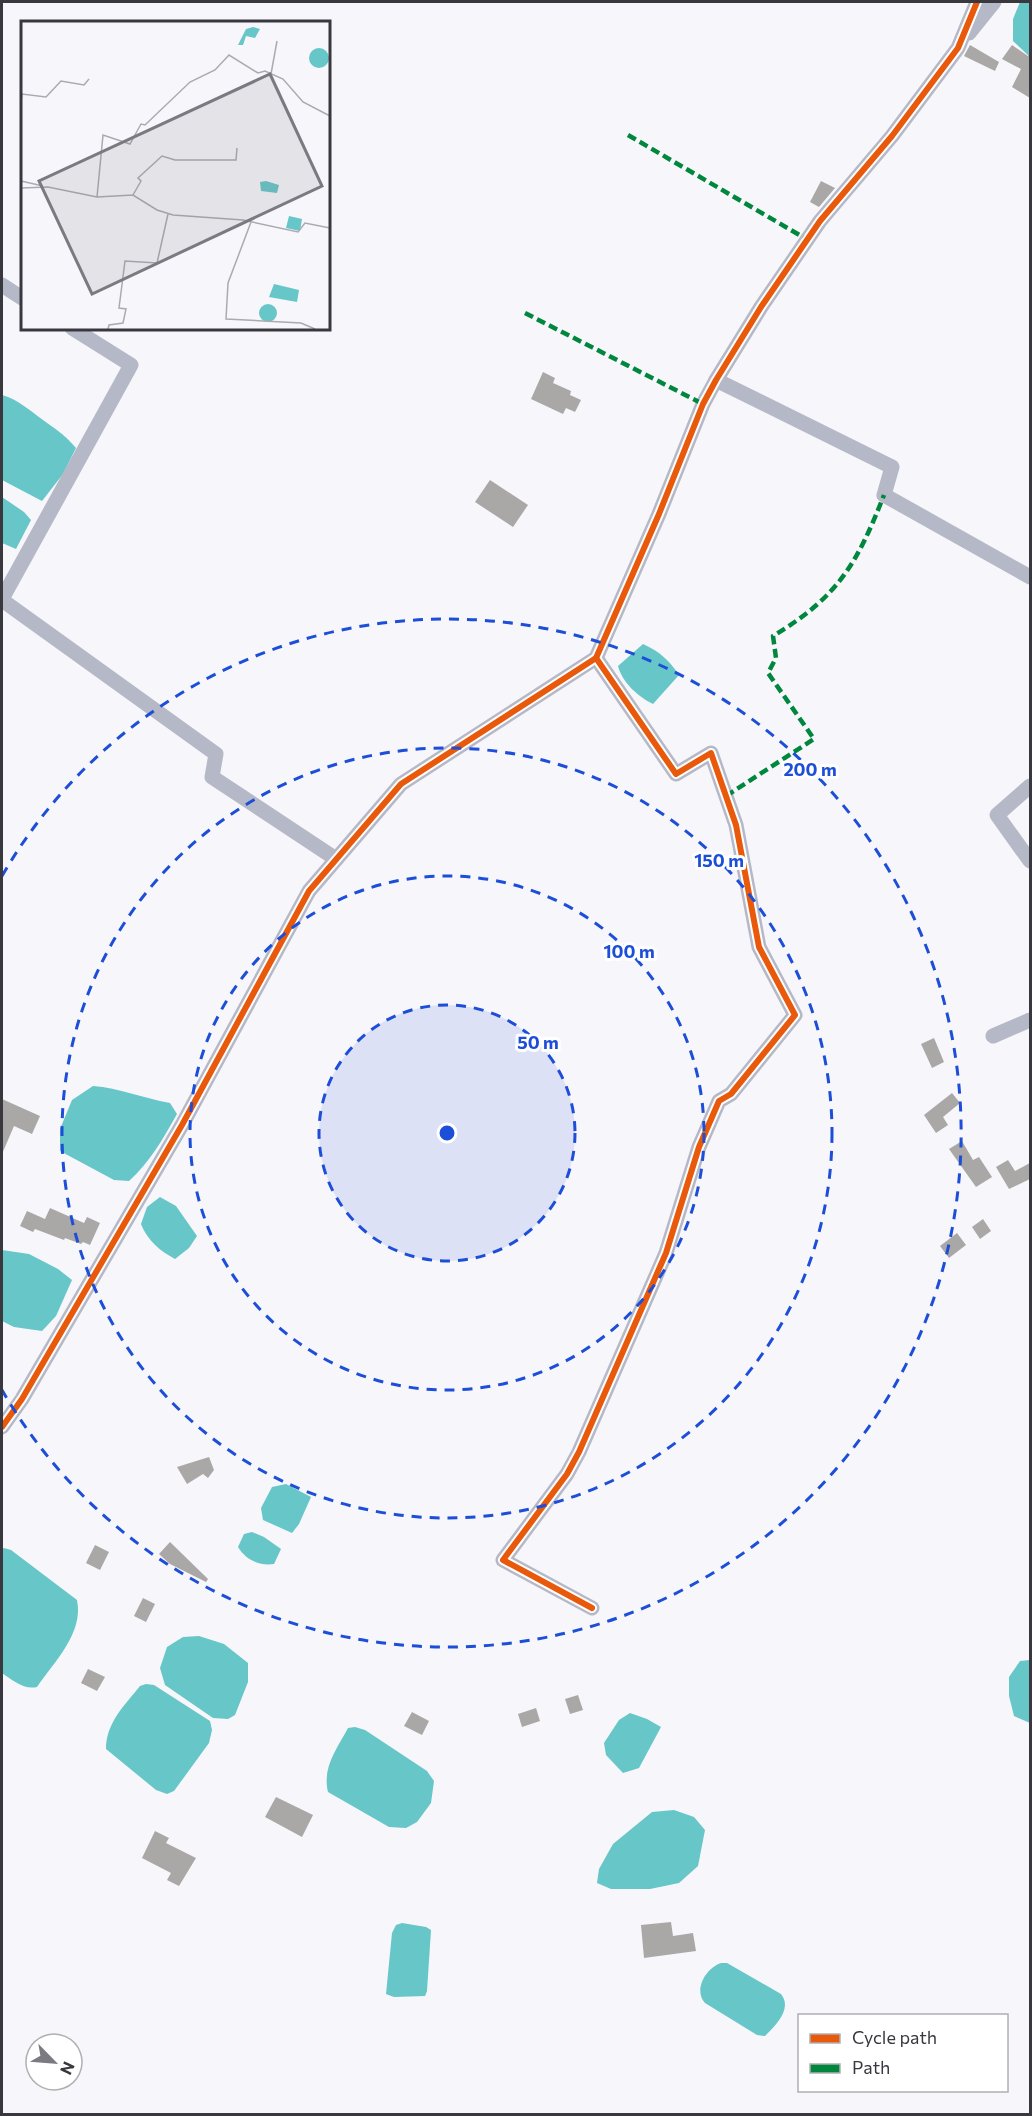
<svg xmlns="http://www.w3.org/2000/svg" width="1032" height="2116" viewBox="0 0 1032 2116" font-family="Commissioner,sans-serif">
  <style>
    .water { fill: #66c6c8 }
    .building { fill: #aaa7a7 }
    .lines { fill: none; stroke-linecap: round; stroke-linejoin: round }
    .street { stroke: #b5b9c7; stroke-width: 15 }
    .quiet { stroke: #00873e; stroke-width: 4.5; stroke-dasharray: 9 4.5; stroke-linecap: butt }
    .cycleway-casing { stroke: #fff; stroke-width: 10 }
    .cycleway { stroke: #e8590c; stroke-width: 6 }
    .ring { fill: none; stroke: #1d4ed8; stroke-width: 3; stroke-dasharray: 10 8 }
    .inset-road { fill: none; stroke: #abaab0; stroke-width: 1.5 }
    .view { fill: #7c7a81; fill-opacity: 0.15; stroke: #7c7a81; stroke-width: 3 }
    .inset-edge { fill: none; stroke: #39383f; stroke-width: 3 }
    .centre { fill: #1d4ed8; stroke: #fff; stroke-width: 3 }
    .ring-label { font-size: 18px; text-anchor: middle; font-weight: bold; fill: #1d4ed8; stroke: #fff; stroke-width: 6; stroke-linejoin: round; paint-order: stroke }
  </style>
  <rect width="100%" height="100%" fill="#f7f6fb"/>
  <!-- water -->
  <g class="water">
    <polygon points="1020,2 1030,2 1030,57 1013,41 1013,19"/>
    <path d="M 2,395 C 19,400 29,410 43,420 C 58,431 64,434 76,448 L 63,474 L 42,501 L 2,480 Z"/>
    <polygon points="2,497 24,512 31,520 16,549 2,543"/>
    <path d="M 643,644 C 660,652 669,660 679,675 L 653,704 C 638,697 622,682 618,666 Z"/>
    <path d="M 93,1086 C 119,1088 143,1098 170,1103 L 177,1114 C 163,1139 150,1162 129,1181 L 114,1180 L 60,1151 L 60,1129 L 72,1100 Z"/>
    <path d="M 160,1197 L 176,1206 L 197,1236 L 189,1248 L 175,1259 C 160,1251 147,1240 141,1224 L 147,1207 Z"/>
    <polygon points="2,1250 29,1254 58,1269 72,1280 56,1316 42,1331 14,1327 2,1321"/>
    <polygon points="286,1484 311,1497 299,1524 292,1533 263,1520 261,1508 272,1487"/>
    <path d="M 252,1532 L 264,1537 L 281,1549 L 274,1564 C 259,1566 246,1560 238,1547 L 244,1534 Z"/>
    <path d="M 4,1548 L 11,1550 L 77,1600 C 84,1633 54,1662 37,1687 C 24,1690 12,1680 2,1673 L 2,1549 Z"/>
    <polygon points="199,1636 224,1644 248,1663 248,1682 235,1715 228,1719 213,1718 165,1685 160,1668 167,1647 183,1637"/>
    <polygon points="1030,1660 1030,1723 1014,1716 1009,1696 1009,1677 1020,1661"/>
    <path d="M 146,1684 L 154,1685 L 210,1721 L 212,1730 L 209,1743 L 174,1791 L 167,1794 L 156,1790 L 106,1749 C 106,1723 124,1706 140,1686 Z"/>
    <polygon points="630,1713 647,1719 661,1727 639,1768 623,1773 606,1755 604,1743 619,1720"/>
    <path d="M 355,1727 L 365,1730 L 427,1771 L 434,1781 L 431,1803 L 417,1822 L 406,1828 L 389,1827 L 328,1792 C 322,1767 337,1749 348,1728 Z"/>
    <polygon points="674,1810 694,1817 705,1830 698,1866 679,1883 650,1889 611,1889 597,1883 599,1869 613,1844 652,1812"/>
    <polygon points="402,1923 426,1927 431,1930 427,1991 425,1996 394,1997 386,1994 392,1933 396,1925"/>
    <path d="M 721,1963 L 727,1963 L 781,1994 C 793,2009 775,2026 765,2036 L 757,2035 L 705,2003 C 693,1990 706,1968 721,1963 Z"/>
  </g>
  <!-- building -->
  <g class="building">
    <polygon points="970,45 999,62 995,71 964,56"/>
    <polygon points="1012,45 1028,56 1030,51 1030,98 1012,87 1021,69 1002,59"/>
    <polygon points="821,181 835,188 819,207 810,202"/>
    <polygon points="543,372 555,378 553,383 571,391 570,395 581,400 575,412 566,408 563,414 531,399"/>
    <polygon points="490,480 528,505 513,527 475,502"/>
    <polygon points="934,1038 944,1062 932,1068 921,1044"/>
    <polygon points="952,1093 960,1103 943,1117 948,1125 936,1133 924,1115"/>
    <polygon points="2,1099 40,1116 32,1134 14,1126 2,1154"/>
    <polygon points="962,1141 973,1160 979,1157 992,1177 976,1187 949,1149"/>
    <polygon points="1008,1160 1015,1171 1030,1163 1030,1179 1009,1189 996,1167"/>
    <polygon points="50,1208 84,1223 87,1217 100,1223 90,1245 83,1242 81,1244 65,1238 64,1240 35,1229 33,1232 20,1226 27,1211 45,1219"/>
    <polygon points="983,1219 991,1231 980,1239 972,1227"/>
    <polygon points="957,1233 966,1245 949,1258 940,1246"/>
    <polygon points="209,1457 214,1470 208,1478 203,1474 187,1484 177,1467"/>
    <polygon points="170,1542 208,1579 206,1582 170,1564 159,1554"/>
    <polygon points="95,1545 109,1552 100,1570 86,1563"/>
    <polygon points="143,1598 155,1604 146,1622 134,1616"/>
    <polygon points="88,1669 105,1677 97,1691 81,1683"/>
    <polygon points="578,1695 583,1710 570,1714 565,1699"/>
    <polygon points="536,1708 540,1721 522,1727 518,1714"/>
    <polygon points="412,1712 429,1721 422,1735 404,1726"/>
    <polygon points="276,1797 313,1815 302,1837 265,1817"/>
    <polygon points="155,1831 169,1838 166,1843 196,1858 179,1886 167,1880 171,1873 142,1858"/>
    <polygon points="671,1922 673,1936 693,1933 696,1951 644,1958 641,1925"/>
  </g>
  <g class="lines">
    <!-- street -->
    <g class="street">
      <polyline points="969,33 994,2"/>
      <polyline points="2,285 22,298"/>
      <polyline points="716,380 892,467 884,495 1030,577"/>
      <polyline points="2,599 131,365 72,328"/>
      <polyline points="2,600 216,754 212,777 336,859"/>
      <polyline points="1030,786 997,815 1030,861"/>
      <polyline points="993,1036 1030,1020"/>
      <polyline points="2,1427 22,1399 182,1125 309,891 401,784 596,658 659,514 703,404 716,380 761,307 820,221 892,136 958,48 977,2"/>
      <polyline points="592,1608 503,1560 567,1474 579,1452 666,1253 699,1147 719,1101 731,1094 795,1015 759,947 736,825 711,753 676,774 596,658"/>
    </g>
    <!-- quiet -->
    <g class="quiet">
      <polyline points="628,135 808,240"/>
      <polyline points="525,313 703,404"/>
      <path d="M 726,796 L 814,739 L 768,673 L 776,658 L 773,636 C 838,597 857,564 884,495"/>
    </g>
    <!-- cycleway casing -->
    <g class="cycleway-casing">
      <g id="cycleway">
        <polyline points="2,1427 22,1399 182,1125 309,891 401,784 596,658 659,514 703,404 716,380 761,307 820,221 892,136 958,48 977,2"/>
        <polyline points="592,1608 503,1560 567,1474 579,1452 666,1253 699,1147 719,1101 731,1094 795,1015 759,947 736,825 711,753 676,774 596,658"/>
      </g>
    </g>
    <!-- cycleway -->
    <use href="#cycleway" class="cycleway"/>
  </g>
  <!-- distance rings -->
  <circle cx="447" cy="1133" r="128" fill="#1d4ed8" fill-opacity=".12"/>
  <g class="ring">
    <circle cx="447" cy="1133" r="128"/>
    <circle cx="447" cy="1133" r="257"/>
    <circle cx="447" cy="1133" r="385"/>
    <path d="M2 876A514 514 0 1 1 2 1390"/>
  </g>
  <!-- overview -->
  <g transform="translate(21 21)">
    <rect width="309" height="309" fill="#f7f6fb"/>
    <path d="M 232,6 L 239,8 L 234,17 L 225,15 L 222,24 L 217,24 L 225,8 ZM288 37a10 10 0 1 1 20 0a10 10 0 1 1-20 0ZM 245,160 L 258,164 L 256,172 L 240,170 L 239,161 ZM 268,195 L 281,198 L 279,210 L 265,207 ZM 253,263 L 278,269 L 276,281 L 248,276 ZM238 292a9 9 0 1 1 18 0a9 9 0 1 1-18 0Z" fill="#66c6c8"/>
    <path class="inset-road" d="M 250,53 L 256,20M 0,81 L 1,73 L 25,76 L 40,60 L 63,64 L 68,58M 0,160 L 22,165M 0,167 L 27,166 L 76,176 L 112,174 L 136,189 L 152,194 L 222,199 L 277,211 L 284,202 L 309,207M 112,174 L 120,160 L 117,157 L 141,135 L 154,139 L 215,139 L 216,127M 76,176 L 82,114 L 109,123 L 120,103 L 124,104 L 169,61 L 194,49 L 208,34 L 237,52 L 244,50 L 262,58 L 282,81 L 309,95M 230,201 L 207,262 L 205,298 L 280,302 L 294,308M 87,308 L 88,304 L 102,302 L 105,288 L 98,287 L 104,240 L 136,242 L 147,193"/>
    <path class="view" d="M 249,53 L 301,165 L 71,273 L 18,160 Z"/>
    <rect width="309" height="309" class="inset-edge"/>
  </g>
  <circle cx="447" cy="1133" r="9" class="centre"/>
  <g class="ring-label">
    <text x="810" y="776">200 m</text>
    <text x="719" y="867">150 m</text>
    <text x="629" y="958">100 m</text>
    <text x="538" y="1049">50 m</text>
  </g>
  <!-- border -->
  <rect width="1032" height="2116" fill="none" stroke="#39383f" stroke-width="6"/>
  <!-- legend -->
  <rect x="798" y="2014" width="210" height="78" fill="#ffffff" stroke="#b0afb2" stroke-width="1.5"/>
  <rect x="810" y="2034" width="30" height="9" fill="#e8590c" stroke="#b0afb2" stroke-width="1.5"/>
  <text x="852" y="2044" font-size="18" fill="#39383f">Cycle path</text>
  <rect x="810" y="2064" width="30" height="9" fill="#00873e" stroke="#b0afb2" stroke-width="1.5"/>
  <text x="852" y="2074" font-size="18" fill="#39383f">Path</text>
  <!-- north arrow -->
  <g transform="translate(54 2062) rotate(115)"><circle r="28" fill="#ffffff" stroke="#b0afb2" stroke-width="1.5"/>
  <path d="M0-4.5L10 22L0 15L-10 22Z" fill="#7c7a81"/>
  <text y="-9" font-size="16" font-weight="bold" text-anchor="middle" fill="#39383f">N</text>
  </g>
</svg>
